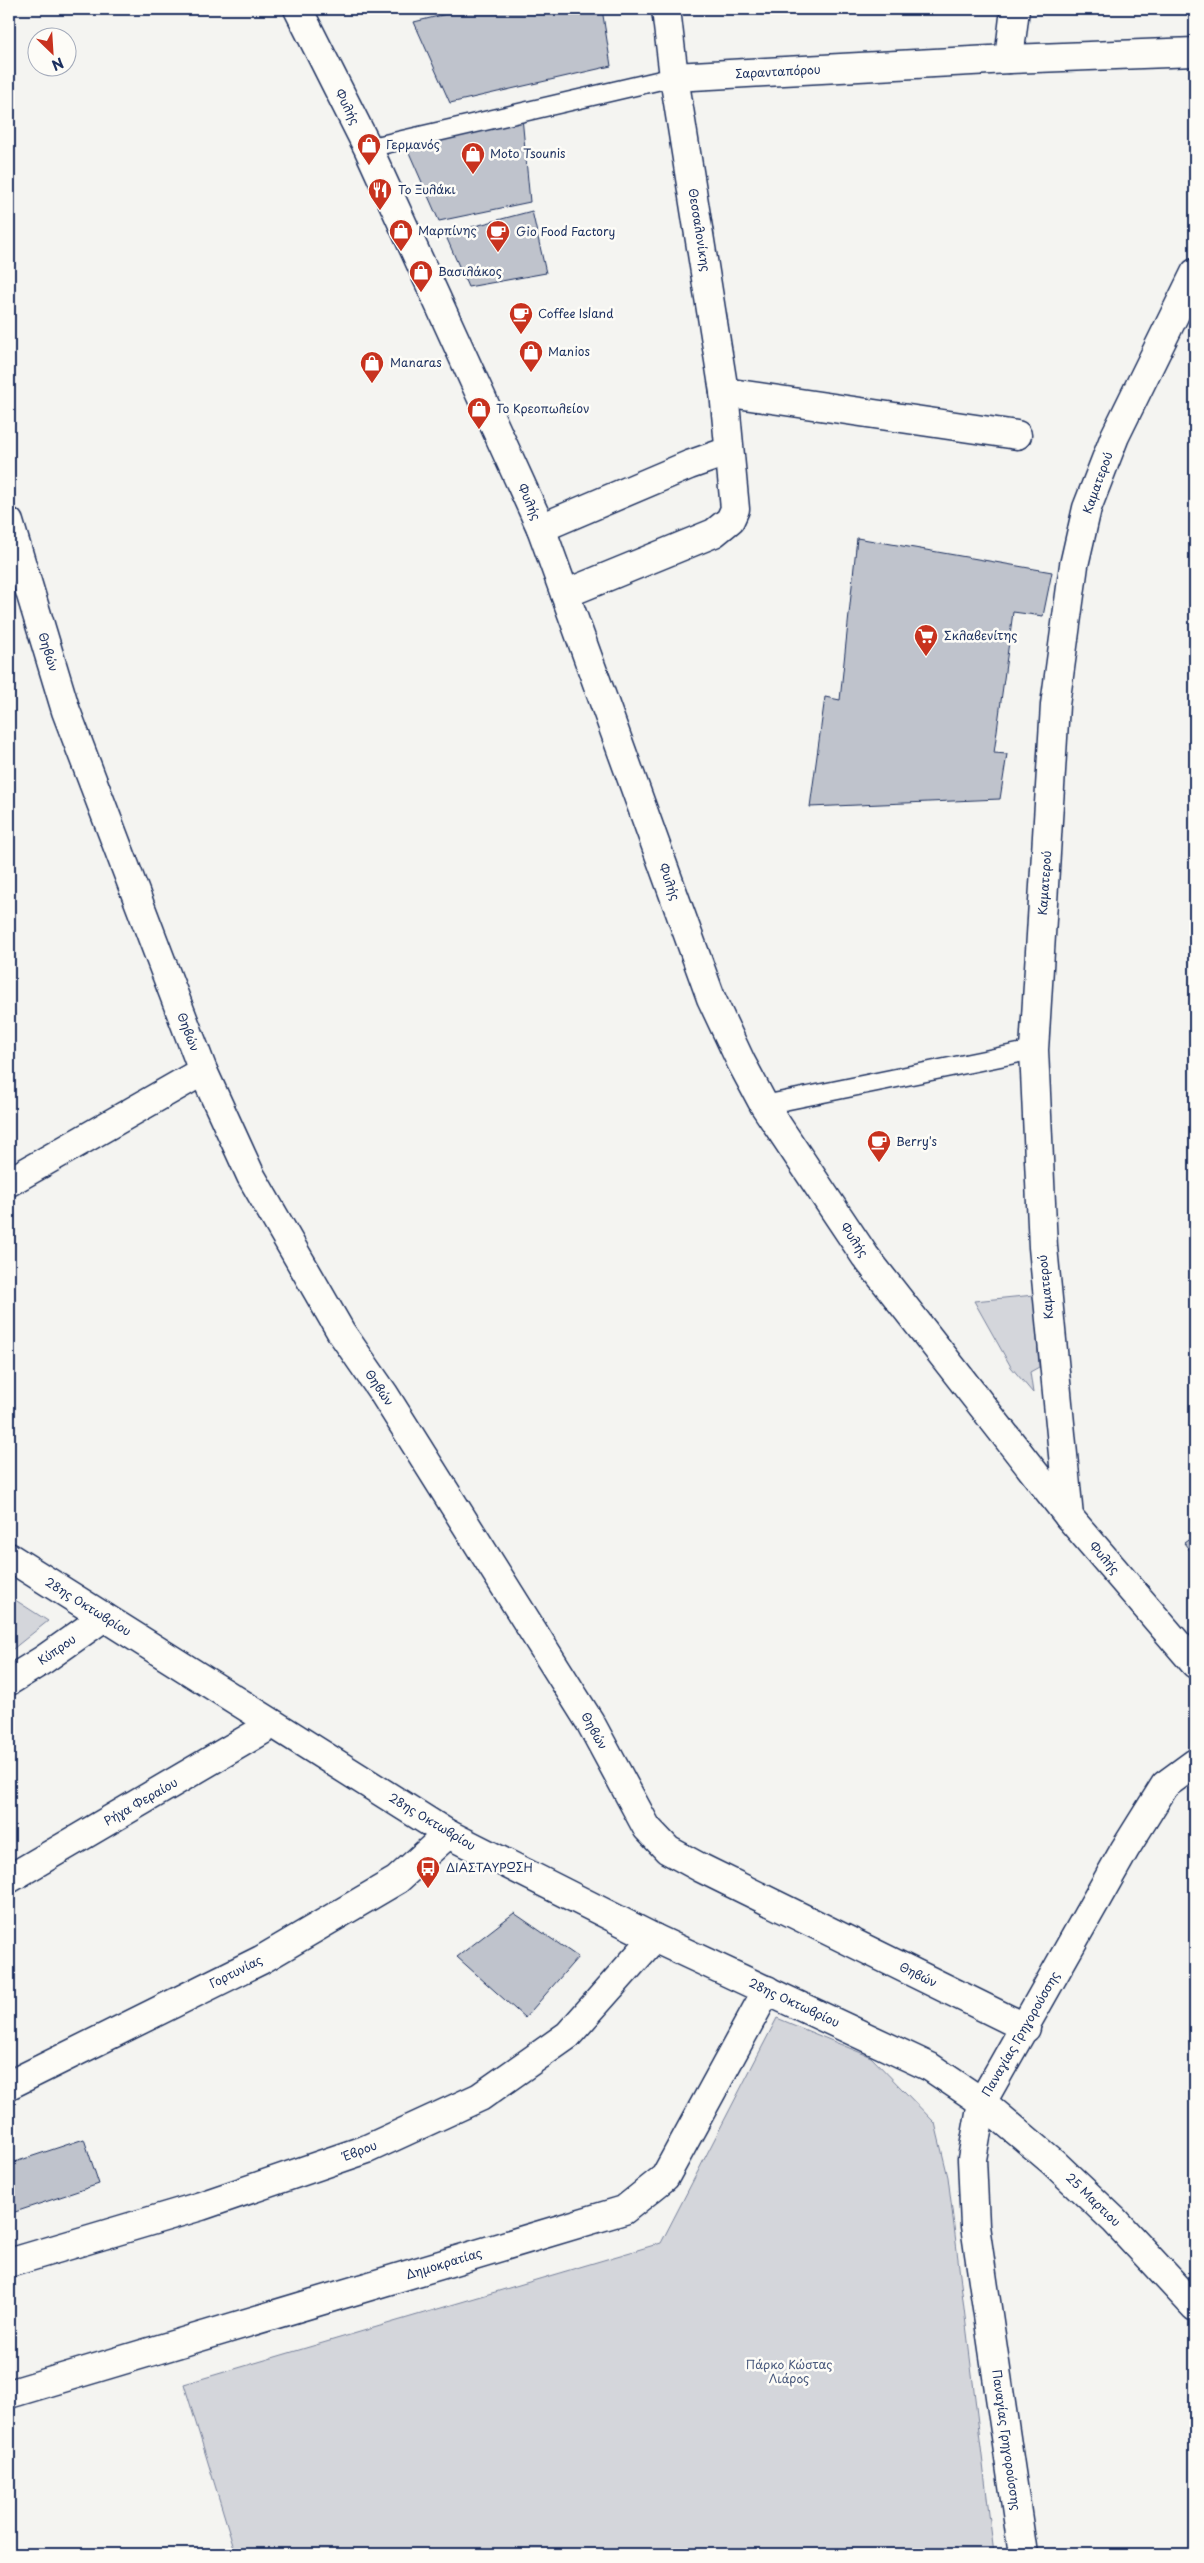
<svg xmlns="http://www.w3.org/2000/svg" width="1204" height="2563" viewBox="0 0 1204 2563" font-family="'Playpen Sans',sans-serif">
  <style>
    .green { fill: #d4d6db; stroke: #78829c }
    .building { fill: #bfc3cc; stroke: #1b2f5e }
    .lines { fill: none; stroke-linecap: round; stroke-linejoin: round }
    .lane-casing { stroke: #1b2f5e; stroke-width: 21 }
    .street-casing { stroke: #1b2f5e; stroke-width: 31 }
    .secondary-casing { stroke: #1b2f5e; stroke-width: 31 }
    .primary-casing { stroke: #1b2f5e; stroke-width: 31 }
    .lane { stroke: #fdfcf7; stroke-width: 18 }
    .street { stroke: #fdfcf7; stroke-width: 28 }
    .secondary { stroke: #fdfcf7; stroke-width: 28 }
    .primary { stroke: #fdfcf7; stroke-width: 28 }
    .labels { text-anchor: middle; stroke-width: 5; stroke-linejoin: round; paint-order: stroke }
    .street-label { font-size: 12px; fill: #1b2f5e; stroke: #fdfcf7 }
    .poi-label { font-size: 12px; fill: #1b2f5e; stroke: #fdfcf7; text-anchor: start }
    .park-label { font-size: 12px; fill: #49597d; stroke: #fdfcf7 }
  </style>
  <rect width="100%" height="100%" fill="#f4f4f1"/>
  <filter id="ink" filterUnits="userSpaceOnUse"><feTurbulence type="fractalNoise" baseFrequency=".02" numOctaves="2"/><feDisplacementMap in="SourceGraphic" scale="10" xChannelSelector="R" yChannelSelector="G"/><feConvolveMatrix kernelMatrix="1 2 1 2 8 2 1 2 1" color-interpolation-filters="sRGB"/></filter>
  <g filter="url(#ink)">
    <!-- green -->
    <g class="green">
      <polygon points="1034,1295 1039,1367 1030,1372 1033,1393 1011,1367 974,1301"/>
      <polygon points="9,1596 48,1621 9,1652"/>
      <polygon points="777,2018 871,2057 935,2123 948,2177 994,2554 236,2554 184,2384 661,2243"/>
    </g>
    <!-- building -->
    <g class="building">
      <polygon points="467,9 602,9 611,66 450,103 414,22"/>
      <polygon points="522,117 530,202 439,221 407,148"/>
      <polygon points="532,211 546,273 468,287 445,234"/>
      <polygon points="857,538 1052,572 1043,616 1013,612 994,753 1007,754 1000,799 810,807 825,697 840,700"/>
      <polygon points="1195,1535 1195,1557 1184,1543"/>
      <polygon points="514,1913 578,1957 525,2018 457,1957"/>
      <polygon points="84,2139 99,2184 9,2214 9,2164"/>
    </g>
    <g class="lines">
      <!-- lane casing -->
      <g class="lane-casing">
        <g id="lane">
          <polyline points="368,148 674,77"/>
          <polyline points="764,1105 1034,1050"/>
        </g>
      </g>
      <!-- street casing -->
      <g class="street-casing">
        <g id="street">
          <polyline points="1009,59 1015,9"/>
          <polyline points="674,77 1009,59 1195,52"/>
          <polyline points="724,392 1017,435"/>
          <polyline points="9,522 66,711 203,1071 251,1176 341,1332 384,1394 590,1722 647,1828 668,1850 701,1868 1026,2028"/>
          <polyline points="541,528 689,465 729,451"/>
          <polyline points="565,594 714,533 730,520 735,509 724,392 674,77 666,9"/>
          <polyline points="9,1182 203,1071"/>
          <polyline points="9,1681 43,1660 104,1617"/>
          <polyline points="9,1879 273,1724"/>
          <polyline points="9,2085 261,1960 397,1880 448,1834"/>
          <polyline points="982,2102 1053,2162 1114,2220 1195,2307"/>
          <polyline points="9,2263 201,2206 367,2149 480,2097 568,2035 654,1938"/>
          <polyline points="9,2394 624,2210 665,2177 767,1990"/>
        </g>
      </g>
      <!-- secondary casing -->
      <g class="secondary-casing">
        <g id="secondary">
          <polyline points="1069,1517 1043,1247 1034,1050 1055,705 1074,565 1087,508 1115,436 1195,273"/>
          <polyline points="9,1557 448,1834 654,1938 930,2067 982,2102"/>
          <polyline points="1023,2554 975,2226 972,2159 982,2102 1125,1849 1165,1785 1195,1763"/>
        </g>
      </g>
      <!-- primary casing -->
      <g class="primary-casing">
        <polyline id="primary" points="298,9 368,148 541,528 711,998 741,1062 764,1105 865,1256 1069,1517 1195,1664"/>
      </g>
      <!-- lane -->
      <use href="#lane" class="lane"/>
      <!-- street -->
      <use href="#street" class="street"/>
      <!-- secondary -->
      <use href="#secondary" class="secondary"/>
      <!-- primary -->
      <use href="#primary" class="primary"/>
    </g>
  </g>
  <!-- icons -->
  <defs>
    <g id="shop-pin" transform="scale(1.25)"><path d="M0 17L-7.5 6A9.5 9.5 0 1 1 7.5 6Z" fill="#c8321e" stroke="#fdfcf7"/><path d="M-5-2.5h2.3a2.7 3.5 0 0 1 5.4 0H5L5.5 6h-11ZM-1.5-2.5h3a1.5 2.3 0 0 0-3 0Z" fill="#fff"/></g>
    <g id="restaurant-pin" transform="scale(1.25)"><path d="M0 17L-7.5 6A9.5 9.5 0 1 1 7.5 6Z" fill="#c8321e" stroke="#fdfcf7"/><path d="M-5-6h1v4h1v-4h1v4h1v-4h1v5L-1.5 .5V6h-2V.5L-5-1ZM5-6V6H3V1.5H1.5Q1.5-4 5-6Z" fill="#fff"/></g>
    <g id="cafe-pin" transform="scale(1.25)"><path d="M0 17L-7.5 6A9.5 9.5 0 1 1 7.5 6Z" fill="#c8321e" stroke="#fdfcf7"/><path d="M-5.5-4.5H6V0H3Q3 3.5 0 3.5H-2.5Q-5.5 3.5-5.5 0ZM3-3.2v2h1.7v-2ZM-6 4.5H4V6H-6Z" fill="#fff"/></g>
    <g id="supermarket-pin" transform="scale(1.25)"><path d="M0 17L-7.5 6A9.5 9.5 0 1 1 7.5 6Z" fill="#c8321e" stroke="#fdfcf7"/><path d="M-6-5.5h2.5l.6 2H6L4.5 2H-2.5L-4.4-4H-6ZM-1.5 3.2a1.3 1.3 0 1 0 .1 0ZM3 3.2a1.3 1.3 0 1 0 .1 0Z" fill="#fff"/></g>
    <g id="bus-pin" transform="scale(1.25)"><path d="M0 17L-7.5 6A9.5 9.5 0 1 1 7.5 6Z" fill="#c8321e" stroke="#fdfcf7"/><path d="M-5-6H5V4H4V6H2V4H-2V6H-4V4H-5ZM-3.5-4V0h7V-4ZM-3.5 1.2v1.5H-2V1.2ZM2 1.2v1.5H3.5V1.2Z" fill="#fff"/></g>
  </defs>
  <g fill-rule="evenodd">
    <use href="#shop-pin" x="369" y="145"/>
    <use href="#shop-pin" x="473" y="154"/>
    <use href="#restaurant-pin" x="380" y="190"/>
    <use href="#shop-pin" x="401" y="231"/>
    <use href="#cafe-pin" x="498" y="232"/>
    <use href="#shop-pin" x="421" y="272"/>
    <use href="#cafe-pin" x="521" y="314"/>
    <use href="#shop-pin" x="531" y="352"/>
    <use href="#shop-pin" x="372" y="363"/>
    <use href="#shop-pin" x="479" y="409"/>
    <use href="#supermarket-pin" x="926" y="636"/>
    <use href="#cafe-pin" x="879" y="1142"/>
    <use href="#bus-pin" x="428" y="1868"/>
  </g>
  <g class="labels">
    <!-- street labels -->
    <g class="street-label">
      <text transform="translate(778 72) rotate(-3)" y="4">Σαρανταπόρου</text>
      <text transform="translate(347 107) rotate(63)" y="4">Φυλής</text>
      <text transform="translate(699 230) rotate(81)" y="4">Θεσσαλονίκης</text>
      <text transform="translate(1098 483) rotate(-70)" y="4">Καματερού</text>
      <text transform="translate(529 502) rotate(66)" y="4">Φυλής</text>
      <text transform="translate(48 652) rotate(73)" y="4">Θηβών</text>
      <text transform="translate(669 882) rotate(70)" y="4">Φυλής</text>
      <text transform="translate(1045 883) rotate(-86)" y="4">Καματερού</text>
      <text transform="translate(188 1032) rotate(69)" y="4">Θηβών</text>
      <text transform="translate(854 1240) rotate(56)" y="4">Φυλής</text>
      <text transform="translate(1046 1287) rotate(-96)" y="4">Καματερού</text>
      <text transform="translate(379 1388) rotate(56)" y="4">Θηβών</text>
      <text transform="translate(1104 1558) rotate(49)" y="4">Φυλής</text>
      <text transform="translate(88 1607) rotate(32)" y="4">28ης Οκτωβρίου</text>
      <text transform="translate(57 1650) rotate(-35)" y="4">Κύπρου</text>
      <text transform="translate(594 1731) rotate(61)" y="4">Θηβών</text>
      <text transform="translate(141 1802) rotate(-30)" y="4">Ρήγα Φεραίου</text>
      <text transform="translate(432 1822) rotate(31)" y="4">28ης Οκτωβρίου</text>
      <text transform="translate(236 1972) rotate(-27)" y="4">Γορτυνίας</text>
      <text transform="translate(918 1975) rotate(26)" y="4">Θηβών</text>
      <text transform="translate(794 2003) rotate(25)" y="4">28ης Οκτωβρίου</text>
      <text transform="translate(1021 2034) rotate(-60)" y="4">Παναγίας Γρηγορούσσης</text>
      <text transform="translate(360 2151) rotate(-21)" y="4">Έβρου</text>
      <text transform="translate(1093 2200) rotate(44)" y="4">25 Μαρτιου</text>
      <text transform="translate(444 2264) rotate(-17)" y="4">Δημοκρατίας</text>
      <text transform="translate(1006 2440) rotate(82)" y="4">Παναγίας Γρηγορούσσης</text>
    </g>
    <!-- poi labels -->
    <g class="poi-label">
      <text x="386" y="149">Γερμανός</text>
      <text x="490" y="158">Moto Tsounis</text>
      <text x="398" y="194">Το Ξυλάκι</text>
      <text x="418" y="235">Μαρπίνης</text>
      <text x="516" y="236">Gio Food Factory</text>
      <text x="438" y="276">Βασιλάκος</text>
      <text x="538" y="318">Coffee Island</text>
      <text x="548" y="356">Manios</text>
      <text x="390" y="367">Manaras</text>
      <text x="496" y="413">Το Κρεοπωλείον</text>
      <text x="944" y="640">Σκλαβενίτης</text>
      <text x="896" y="1146">Berry's</text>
      <text x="446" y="1872">ΔΙΑΣΤΑΥΡΩΣΗ</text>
    </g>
    <!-- park labels -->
    <g class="park-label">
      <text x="789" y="2369">Πάρκο Κώστας<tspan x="789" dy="14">Λιάρος</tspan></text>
    </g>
  </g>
  <!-- margin -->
  <rect width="1204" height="2563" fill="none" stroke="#fdfcf7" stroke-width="30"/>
  <rect x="15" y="15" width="1174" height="2533" fill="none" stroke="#1b2f5e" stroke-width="2" filter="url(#ink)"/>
  <!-- north arrow -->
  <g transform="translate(52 52) rotate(155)"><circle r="24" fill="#fdfcf7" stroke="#a3aaba"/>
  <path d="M0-4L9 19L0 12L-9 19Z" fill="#c8321e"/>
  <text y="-8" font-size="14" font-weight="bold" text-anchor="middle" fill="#1b2f5e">N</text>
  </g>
</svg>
